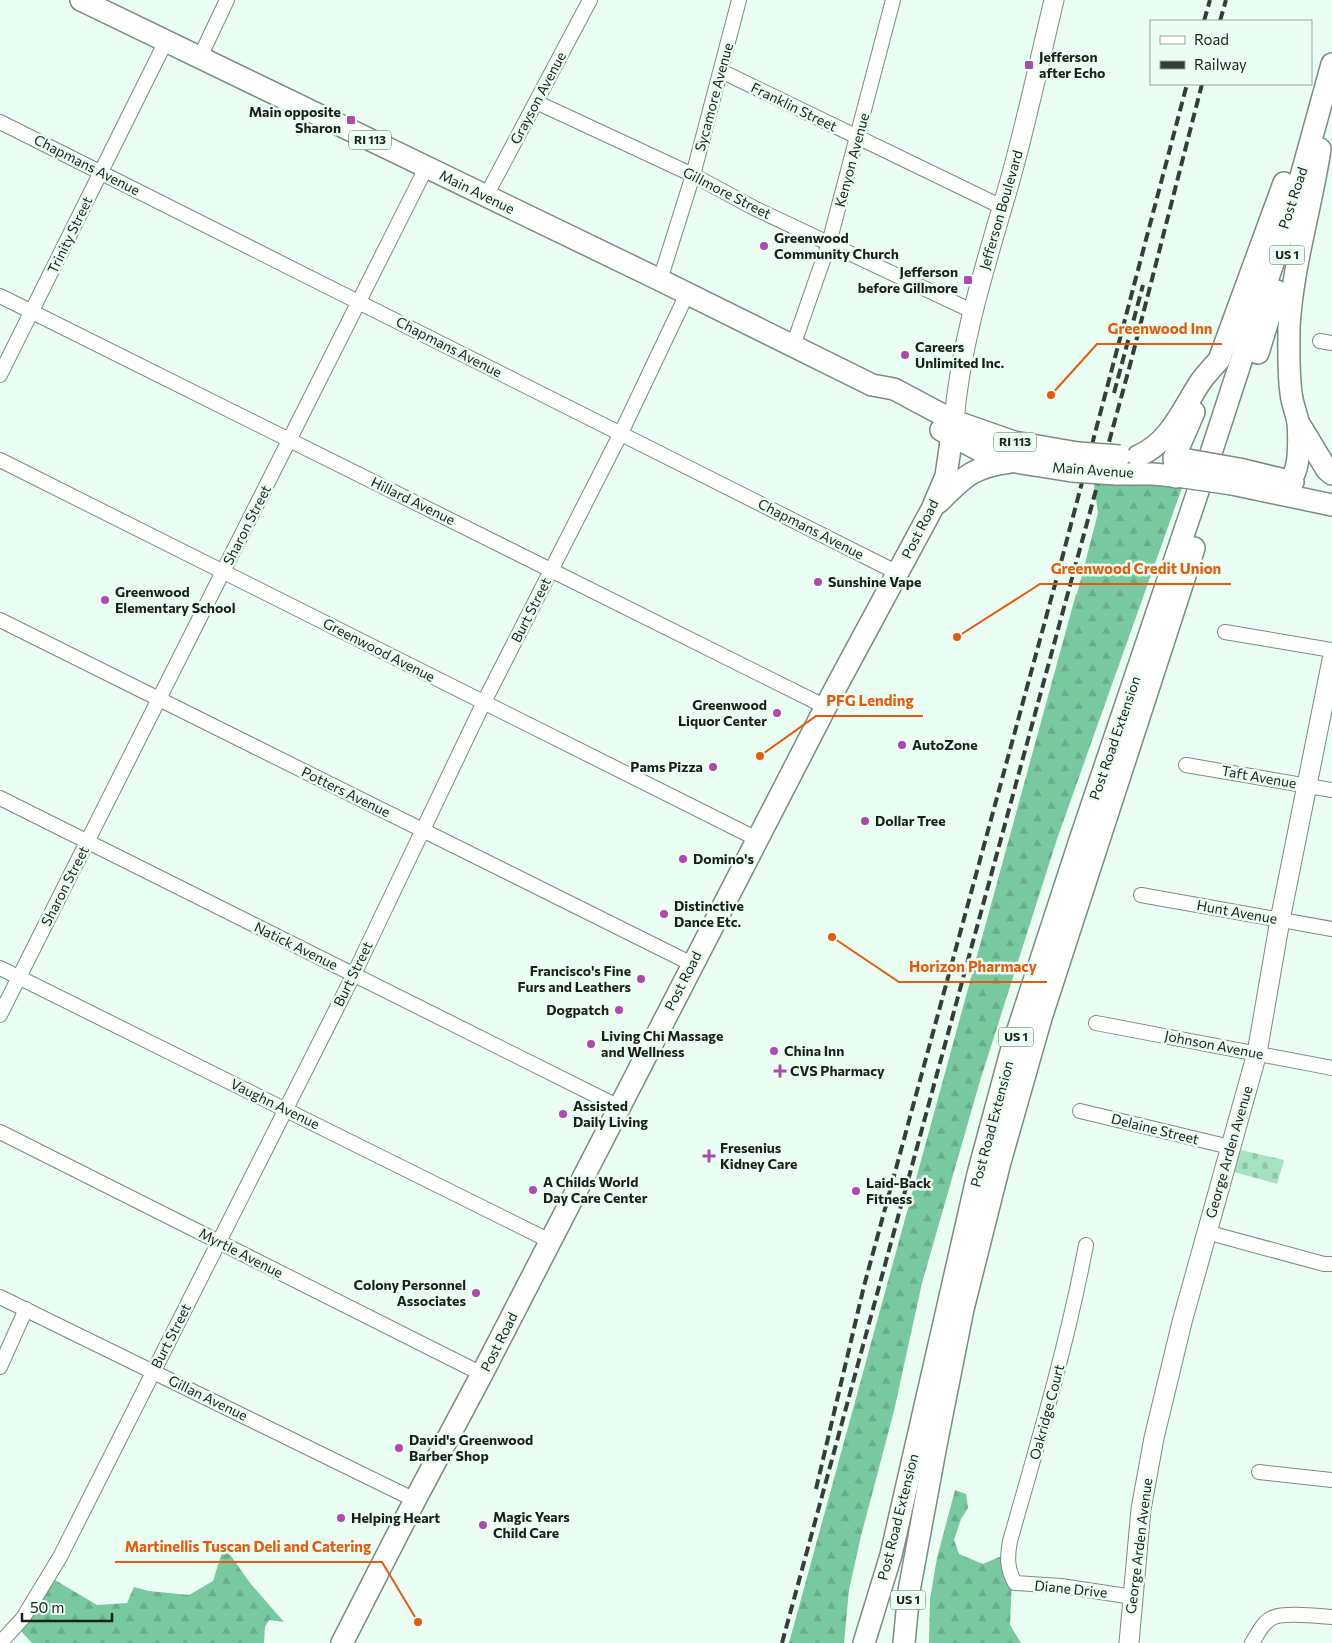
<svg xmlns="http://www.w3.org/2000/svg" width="1332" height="1643" viewBox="0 0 1332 1643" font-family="Commissioner,sans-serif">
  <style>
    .forest { fill: url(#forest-firs) }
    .cemetery { fill: url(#cemetery-stones) }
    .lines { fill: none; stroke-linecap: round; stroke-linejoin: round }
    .street-casing { stroke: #7a8c82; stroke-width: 16 }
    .secondary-casing { stroke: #7a8c82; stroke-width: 21 }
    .primary-casing { stroke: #7a8c82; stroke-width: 24 }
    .street { stroke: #fff; stroke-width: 14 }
    .secondary { stroke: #fff; stroke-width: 19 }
    .primary { stroke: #fff; stroke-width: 21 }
    .rail { stroke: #363e39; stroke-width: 4; stroke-dasharray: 10 5; stroke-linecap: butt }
    .primary-bridge-casing { stroke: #7a8c82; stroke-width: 24; stroke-linecap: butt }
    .primary-bridge { stroke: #fff; stroke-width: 21 }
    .poi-dot { fill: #ad49b0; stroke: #ebfef3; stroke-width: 2 }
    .labels { text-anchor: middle; stroke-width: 5; stroke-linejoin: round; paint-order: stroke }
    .shield { fill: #ebfef3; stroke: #58635c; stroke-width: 1 }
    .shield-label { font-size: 12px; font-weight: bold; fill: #19201c }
    .poi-label { font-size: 14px; font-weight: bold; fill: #19201c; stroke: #ebfef3; text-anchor: start }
    .street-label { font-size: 14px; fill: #19201c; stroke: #ebfef3 }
    .leader { fill: none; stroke: #e8590c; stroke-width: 2 }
    .callout-dot { fill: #e8590c; stroke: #ebfef3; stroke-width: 2 }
    .callout-label { font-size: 15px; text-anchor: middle; font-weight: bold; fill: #e8590c; stroke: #ebfef3; stroke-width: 5; stroke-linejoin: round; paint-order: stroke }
  </style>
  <defs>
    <pattern id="forest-firs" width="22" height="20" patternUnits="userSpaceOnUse" patternTransform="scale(1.25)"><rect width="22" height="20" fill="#79c9a0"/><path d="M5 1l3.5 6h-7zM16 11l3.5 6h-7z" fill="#68ac89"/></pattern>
    <pattern id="cemetery-stones" width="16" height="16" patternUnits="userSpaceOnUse" patternTransform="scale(1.25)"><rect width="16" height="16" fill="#a5e2c1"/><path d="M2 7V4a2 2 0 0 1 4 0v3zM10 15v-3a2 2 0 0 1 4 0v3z" fill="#8dc2a5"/></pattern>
  </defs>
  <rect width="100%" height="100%" fill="#ebfef3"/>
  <!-- forest -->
  <g class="forest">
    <polygon points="1184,482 1057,839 980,1081 922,1283 894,1411 861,1536 849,1590 844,1643 789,1643 1076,594 1077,594 1098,513 1094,485 1097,483"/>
    <polygon points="955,1490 966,1494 968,1508 961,1519 954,1540 959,1554 983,1564 1008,1553 1012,1578 1010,1625 1021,1643 929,1643 930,1599 937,1558"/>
    <polygon points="224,1546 250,1583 284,1622 269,1620 265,1627 264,1643 32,1643 16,1626 50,1577 97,1605 127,1603 134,1587 149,1591 189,1595 213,1581"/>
  </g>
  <!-- cemetery -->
  <polygon class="cemetery" points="1241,1150 1284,1160 1277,1184 1234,1172"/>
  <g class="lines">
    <!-- street casing -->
    <g class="street-casing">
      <g id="street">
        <polyline points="200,57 227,0"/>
        <polyline points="721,71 1002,207"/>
        <polyline points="536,102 693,175 754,208 972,311"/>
        <polyline points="0,122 898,573"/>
        <polyline points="486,196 590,0"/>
        <polyline points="660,280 693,175 739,0"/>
        <polyline points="0,296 826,707"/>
        <polyline points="1320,341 1332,343"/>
        <polyline points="793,346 829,243 893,0"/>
        <polyline points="0,375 166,41"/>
        <polyline points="0,460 757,839"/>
        <polyline points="0,620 692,964"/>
        <polyline points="1225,632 1332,650"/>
        <polyline points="1186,765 1332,790"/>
        <polyline points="0,798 619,1107"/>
        <polyline points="1141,895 1332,929"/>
        <polyline points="0,968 550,1241"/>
        <polyline points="0,1015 426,168"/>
        <polyline points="1096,1023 1332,1068"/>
        <polyline points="1080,1111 1230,1147"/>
        <polyline points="0,1132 482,1374"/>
        <polyline points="1206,1232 1324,1264 1332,1264"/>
        <path d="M 1086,1245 C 1067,1345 1038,1443 1010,1541 C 1007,1557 1007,1569 1015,1583 L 1061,1586 L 1133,1597"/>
        <polyline points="0,1297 415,1500"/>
        <polyline points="0,1367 26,1309"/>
        <polyline points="1259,1472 1332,1480"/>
        <polyline points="0,1643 23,1618 60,1557 354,974 484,702 621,433 687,294"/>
        <path d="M 1252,1643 C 1257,1635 1263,1622 1272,1618 C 1283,1612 1318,1616 1332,1617"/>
      </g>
    </g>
    <!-- secondary casing -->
    <g class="secondary-casing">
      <g id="secondary">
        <path d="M 954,421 C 961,337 988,258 1011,177 C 1027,119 1040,59 1054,0"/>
        <polyline points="1129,1643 1141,1509 1154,1438 1182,1322 1257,1053 1280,920 1332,660"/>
      </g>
    </g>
    <!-- primary casing -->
    <g class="primary-casing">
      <g id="primary">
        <polyline points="81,0 660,280 872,385 894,389 954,421 1014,442 1078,453"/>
        <polyline points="1258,353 1277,291"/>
        <polyline points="1298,422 1327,470 1332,474"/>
        <polyline points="941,430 979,450 1016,462 1072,471"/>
        <path d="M 1138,456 C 1170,443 1183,408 1201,381 C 1206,374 1213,367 1219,360 L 1284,183"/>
        <polyline points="1239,469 1293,482"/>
        <polyline points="1116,474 1153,474 1184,477"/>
        <polyline points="1176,477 1174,458 1194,412"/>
        <polyline points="1232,484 1332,505"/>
        <path d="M 1261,490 C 1280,488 1293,486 1297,464 C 1299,454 1299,433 1298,422 C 1296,412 1292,403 1291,393 C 1288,371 1289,350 1289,328 C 1292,268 1311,209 1320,149"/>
        <path d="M 939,502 C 965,476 973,467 1010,462"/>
        <polyline points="342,1643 415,1500 482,1374 836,687 932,509 946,476 954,421"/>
        <polyline points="864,1643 891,1555 978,1174 1012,1048 1081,837 1214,444 1300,180 1332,64"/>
        <polyline points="904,1643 909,1591 936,1445 963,1309 1000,1162 1041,1018 1194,548"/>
      </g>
    </g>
    <!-- street -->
    <use href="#street" class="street"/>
    <!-- secondary -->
    <use href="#secondary" class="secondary"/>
    <!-- primary -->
    <use href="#primary" class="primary"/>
    <!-- rail -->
    <g class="rail">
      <polyline points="1204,21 1210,0"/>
      <polyline points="1220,21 1226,0"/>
      <polyline points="1114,393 1143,285"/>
      <polyline points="816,1489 864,1286 1060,566 1187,84"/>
      <polyline points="782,1643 1130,365 1202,84"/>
    </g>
    <!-- primary-bridge casing -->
    <g class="primary-bridge-casing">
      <g id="primary-bridge">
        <polyline points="1078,453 1120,456"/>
        <polyline points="1188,460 1239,469"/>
        <polyline points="1072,471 1116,474"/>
        <polyline points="1184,477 1232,484"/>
      </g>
    </g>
    <!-- primary-bridge -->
    <use href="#primary-bridge" class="primary-bridge"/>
  </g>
  <!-- markers -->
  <g class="poi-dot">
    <rect x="1024" y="60" width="10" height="10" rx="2.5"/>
    <rect x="346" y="115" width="10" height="10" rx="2.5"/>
    <circle cx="764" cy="246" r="5"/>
    <rect x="963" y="275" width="10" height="10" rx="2.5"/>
    <circle cx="905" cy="355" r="5"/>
    <circle cx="818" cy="582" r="5"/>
    <circle cx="105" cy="600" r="5"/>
    <circle cx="777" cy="713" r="5"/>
    <circle cx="902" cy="745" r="5"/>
    <circle cx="713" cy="767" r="5"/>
    <circle cx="865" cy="821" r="5"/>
    <circle cx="683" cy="859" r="5"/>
    <circle cx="664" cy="914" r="5"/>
    <circle cx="641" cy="979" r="5"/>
    <circle cx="619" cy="1010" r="5"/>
    <circle cx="591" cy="1044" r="5"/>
    <circle cx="774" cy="1051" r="5"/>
    <path d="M777.5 1063.5h5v5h5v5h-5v5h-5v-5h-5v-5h5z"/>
    <circle cx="563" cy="1114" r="5"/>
    <path d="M706.5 1148.5h5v5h5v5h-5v5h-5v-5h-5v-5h5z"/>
    <circle cx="533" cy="1190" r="5"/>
    <circle cx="856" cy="1191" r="5"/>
    <circle cx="476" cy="1293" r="5"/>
    <circle cx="399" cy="1448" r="5"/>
    <circle cx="341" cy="1518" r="5"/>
    <circle cx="483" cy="1525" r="5"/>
  </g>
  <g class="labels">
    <!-- shield labels -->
    <g class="shield">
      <rect x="349" y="130.5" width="42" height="19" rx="4"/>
      <rect x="1269.5" y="245.5" width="35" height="19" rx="4"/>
      <rect x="994" y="432.5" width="42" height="19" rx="4"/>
      <rect x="998.5" y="1027.5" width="35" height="19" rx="4"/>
      <rect x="890.5" y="1590.5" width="35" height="19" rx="4"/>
    </g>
    <g class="shield-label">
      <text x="370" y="144">RI 113</text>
      <text x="1287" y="259">US 1</text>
      <text x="1015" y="446">RI 113</text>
      <text x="1016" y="1041">US 1</text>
      <text x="908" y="1604">US 1</text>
    </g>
    <!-- poi labels -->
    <g class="poi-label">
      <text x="1039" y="62">Jefferson<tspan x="1039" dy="16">after Echo</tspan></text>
      <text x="341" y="117" text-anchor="end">Main opposite<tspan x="341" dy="16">Sharon</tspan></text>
      <text x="774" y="243">Greenwood<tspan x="774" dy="16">Community Church</tspan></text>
      <text x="958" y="277" text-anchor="end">Jefferson<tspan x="958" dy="16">before Gillmore</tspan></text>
      <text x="915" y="352">Careers<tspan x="915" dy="16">Unlimited Inc.</tspan></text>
      <text x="828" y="587">Sunshine Vape</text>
      <text x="115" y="597">Greenwood<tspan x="115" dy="16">Elementary School</tspan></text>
      <text x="767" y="710" text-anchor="end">Greenwood<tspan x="767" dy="16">Liquor Center</tspan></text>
      <text x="912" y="750">AutoZone</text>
      <text x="703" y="772" text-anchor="end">Pams Pizza</text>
      <text x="875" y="826">Dollar Tree</text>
      <text x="693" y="864">Domino's</text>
      <text x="674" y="911">Distinctive<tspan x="674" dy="16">Dance Etc.</tspan></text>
      <text x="631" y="976" text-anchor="end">Francisco's Fine<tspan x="631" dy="16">Furs and Leathers</tspan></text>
      <text x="609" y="1015" text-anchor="end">Dogpatch</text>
      <text x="601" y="1041">Living Chi Massage<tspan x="601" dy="16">and Wellness</tspan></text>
      <text x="784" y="1056">China Inn</text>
      <text x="790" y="1076">CVS Pharmacy</text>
      <text x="573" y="1111">Assisted<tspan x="573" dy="16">Daily Living</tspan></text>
      <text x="720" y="1153">Fresenius<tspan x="720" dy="16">Kidney Care</tspan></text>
      <text x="543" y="1187">A Childs World<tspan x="543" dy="16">Day Care Center</tspan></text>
      <text x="866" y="1188">Laid-Back<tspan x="866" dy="16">Fitness</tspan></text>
      <text x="466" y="1290" text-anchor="end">Colony Personnel<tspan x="466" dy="16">Associates</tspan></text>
      <text x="409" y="1445">David's Greenwood<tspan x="409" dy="16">Barber Shop</tspan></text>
      <text x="493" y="1522">Magic Years<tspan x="493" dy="16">Child Care</tspan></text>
      <text x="351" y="1523">Helping Heart</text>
    </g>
    <!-- street labels -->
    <g class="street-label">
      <text transform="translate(714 97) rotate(-75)" y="5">Sycamore Avenue</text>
      <text transform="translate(538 98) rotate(-62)" y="5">Grayson Avenue</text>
      <text transform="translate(794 107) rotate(26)" y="5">Franklin Street</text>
      <text transform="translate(852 160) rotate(-75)" y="5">Kenyon Avenue</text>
      <text transform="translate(87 165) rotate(27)" y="5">Chapmans Avenue</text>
      <text transform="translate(477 192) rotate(26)" y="5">Main Avenue</text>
      <text transform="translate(727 193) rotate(27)" y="5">Gillmore Street</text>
      <text transform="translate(1293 198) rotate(-72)" y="5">Post Road</text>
      <text transform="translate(1001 210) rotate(-74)" y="5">Jefferson Boulevard</text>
      <text transform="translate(70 235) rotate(-64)" y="5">Trinity Street</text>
      <text transform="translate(449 347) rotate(27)" y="5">Chapmans Avenue</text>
      <text transform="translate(1093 470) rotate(4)" y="5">Main Avenue</text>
      <text transform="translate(413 501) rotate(26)" y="5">Hillard Avenue</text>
      <text transform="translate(247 525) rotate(-63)" y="5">Sharon Street</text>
      <text transform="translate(811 529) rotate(27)" y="5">Chapmans Avenue</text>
      <text transform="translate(920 529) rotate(-63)" y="5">Post Road</text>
      <text transform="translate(531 610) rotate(-63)" y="5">Burt Street</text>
      <text transform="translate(379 650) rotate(27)" y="5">Greenwood Avenue</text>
      <text transform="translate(1115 738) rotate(-71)" y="5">Post Road Extension</text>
      <text transform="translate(1259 777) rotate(10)" y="5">Taft Avenue</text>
      <text transform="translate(346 792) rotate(26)" y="5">Potters Avenue</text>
      <text transform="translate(65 886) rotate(-63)" y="5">Sharon Street</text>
      <text transform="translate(1237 912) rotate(10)" y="5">Hunt Avenue</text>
      <text transform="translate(296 946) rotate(26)" y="5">Natick Avenue</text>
      <text transform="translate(353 974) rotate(-64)" y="5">Burt Street</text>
      <text transform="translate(683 981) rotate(-63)" y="5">Post Road</text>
      <text transform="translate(1214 1045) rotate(11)" y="5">Johnson Avenue</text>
      <text transform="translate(275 1104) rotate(26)" y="5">Vaughn Avenue</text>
      <text transform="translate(992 1124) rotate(-75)" y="5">Post Road Extension</text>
      <text transform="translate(1155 1129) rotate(14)" y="5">Delaine Street</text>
      <text transform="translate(1229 1152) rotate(-74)" y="5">George Arden Avenue</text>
      <text transform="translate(241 1253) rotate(27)" y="5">Myrtle Avenue</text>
      <text transform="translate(171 1336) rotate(-63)" y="5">Burt Street</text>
      <text transform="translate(499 1342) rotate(-63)" y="5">Post Road</text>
      <text transform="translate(208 1398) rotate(26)" y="5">Gillan Avenue</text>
      <text transform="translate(1047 1412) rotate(-75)" y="5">Oakridge Court</text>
      <text transform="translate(898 1517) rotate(-76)" y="5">Post Road Extension</text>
      <text transform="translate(1139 1546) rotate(-83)" y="5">George Arden Avenue</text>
      <text transform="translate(1071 1589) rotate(6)" y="5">Diane Drive</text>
    </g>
  </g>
  <!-- callouts -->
  <path class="leader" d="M1051 395L1097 344H1222M957 637L1040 584H1231M760 756L816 716H923M832 937L899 982H1047M418 1622L382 1562H115"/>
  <g class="callout-dot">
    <circle cx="1051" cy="395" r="5"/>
    <circle cx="957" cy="637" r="5"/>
    <circle cx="760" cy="756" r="5"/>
    <circle cx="832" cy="937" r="5"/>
    <circle cx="418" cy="1622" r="5"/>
  </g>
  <g class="callout-label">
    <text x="1160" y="334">Greenwood Inn</text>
    <text x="1136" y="574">Greenwood Credit Union</text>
    <text x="870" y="706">PFG Lending</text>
    <text x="973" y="972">Horizon Pharmacy</text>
    <text x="248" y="1552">Martinellis Tuscan Deli and Catering</text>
  </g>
  <!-- legend -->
  <rect x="1150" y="20" width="162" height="65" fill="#ebfef3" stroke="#97a59d"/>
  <rect x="1160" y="36" width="25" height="8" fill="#ffffff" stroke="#97a59d"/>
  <text x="1194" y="45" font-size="15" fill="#19201c">Road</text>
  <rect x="1160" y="61" width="25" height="8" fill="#363e39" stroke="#97a59d"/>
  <text x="1194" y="70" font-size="15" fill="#19201c">Railway</text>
  <!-- scale -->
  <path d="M22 1613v8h90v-8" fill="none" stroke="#19201c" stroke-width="2.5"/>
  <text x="30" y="1613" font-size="15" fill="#19201c" stroke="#ebfef3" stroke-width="4" paint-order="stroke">50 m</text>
</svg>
